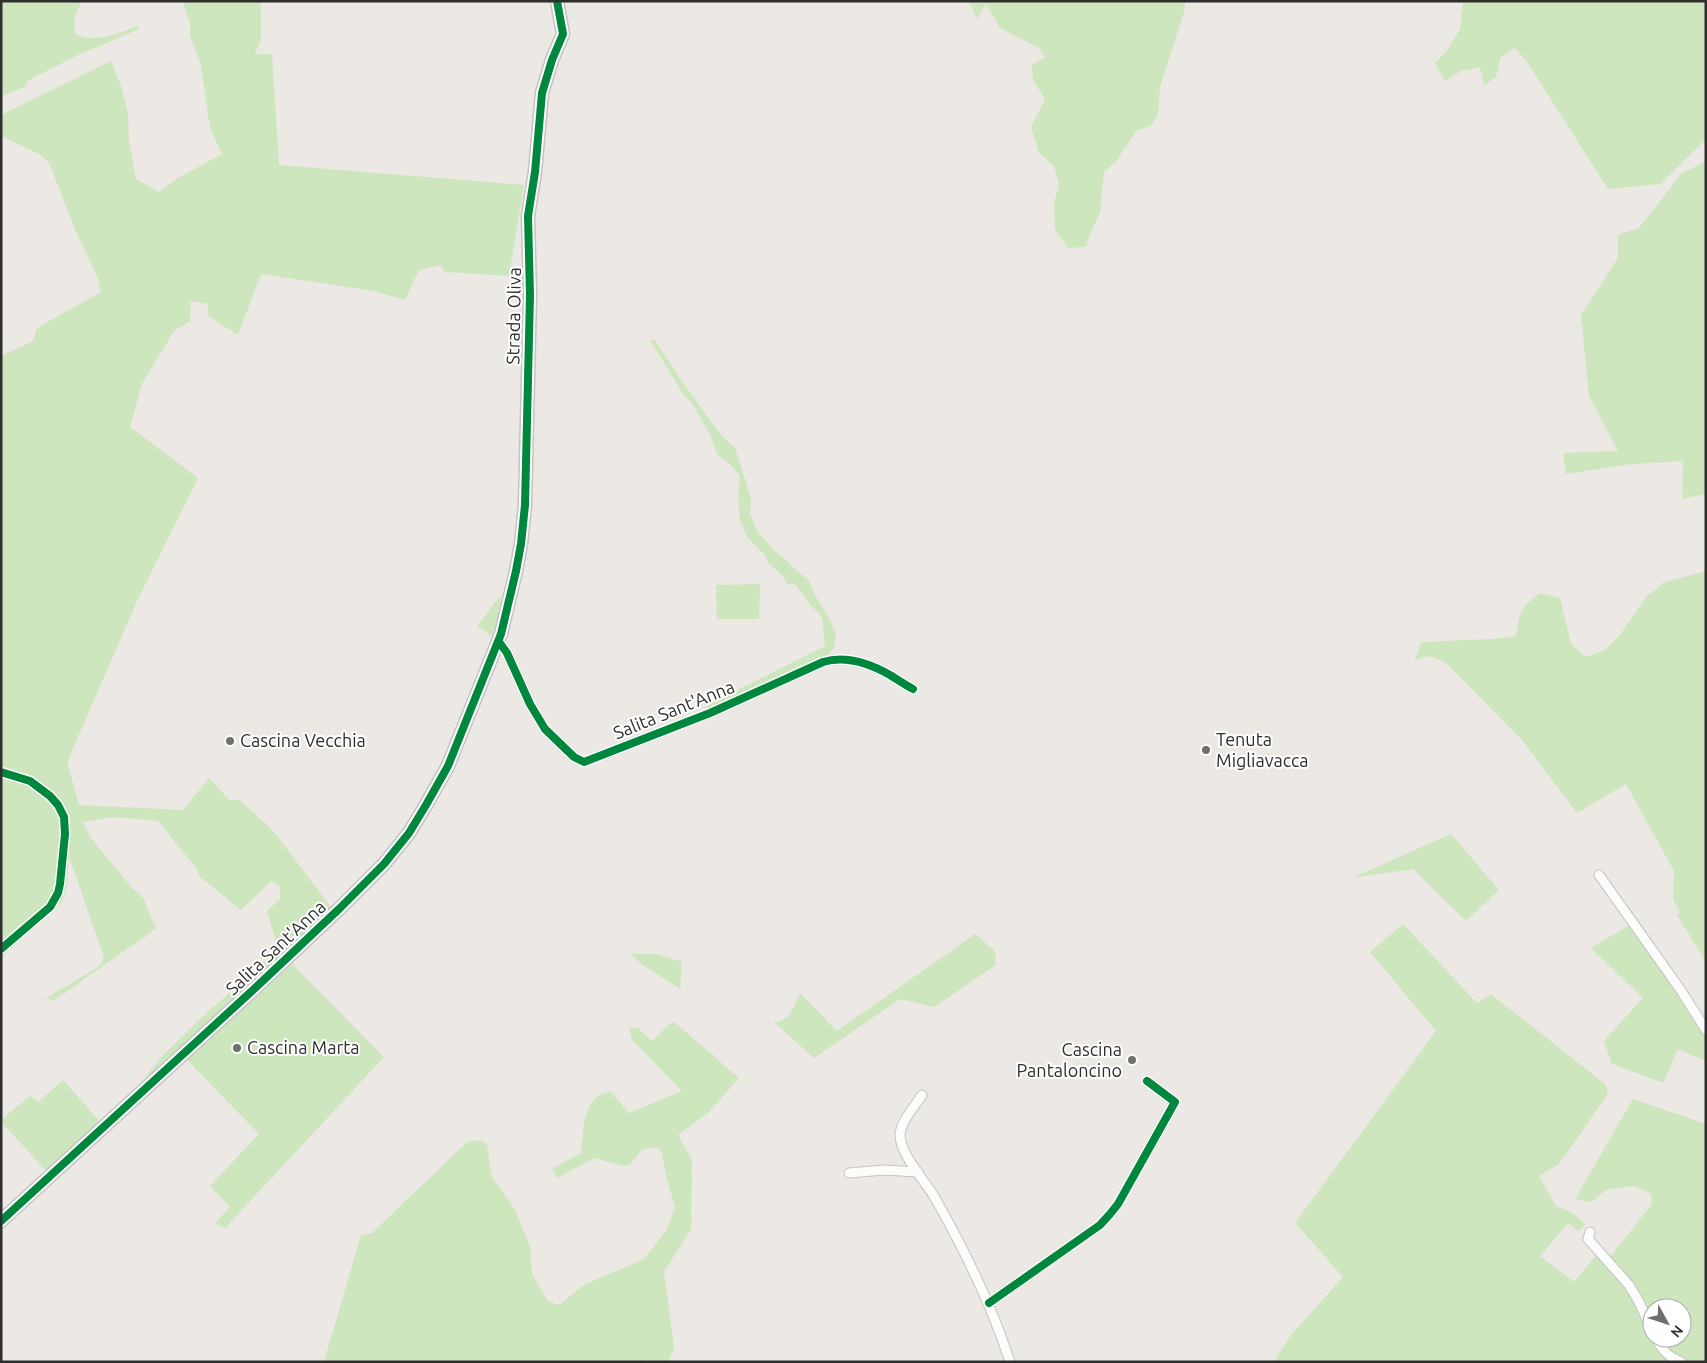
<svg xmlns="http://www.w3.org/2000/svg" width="1707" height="1363" viewBox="0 0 1707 1363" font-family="Ubuntu,sans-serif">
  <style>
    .green { fill: #cee6be; fill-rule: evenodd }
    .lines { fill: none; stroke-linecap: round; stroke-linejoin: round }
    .street-casing { stroke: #c5c4c5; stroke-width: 11 }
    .secondary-casing { stroke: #c5c4c5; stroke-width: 15 }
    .street { stroke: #fcfcfb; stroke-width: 9 }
    .secondary { stroke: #fcfcfb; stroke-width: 12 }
    .cycleway-casing { stroke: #fff; stroke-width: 11 }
    .cycleway { stroke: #00873e; stroke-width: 8 }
    .poi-dot { fill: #706f6e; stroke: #fff; stroke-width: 2 }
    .labels { text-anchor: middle; stroke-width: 4; stroke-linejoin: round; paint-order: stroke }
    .street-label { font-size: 18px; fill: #2e2e2e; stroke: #fff }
    .poi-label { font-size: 18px; fill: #2e2e2e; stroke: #fff; text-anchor: start }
  </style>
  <rect width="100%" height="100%" fill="#ece8e4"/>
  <!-- green -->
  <g class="green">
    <path d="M 1,1 L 82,1 C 76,13 72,21 76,34 C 93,44 119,33 137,26 L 139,28 L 137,30 L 78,55 L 27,81 L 26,86 L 1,97 Z"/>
    <path d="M 183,1 L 261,1 L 261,39 L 255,54 L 272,54 L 279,165 L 524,185 L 509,276 L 445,272 L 441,265 L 419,270 L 405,300 L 374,291 L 261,274 L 238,335 L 208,316 L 208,304 L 191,301 L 190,321 L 174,331 L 142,384 L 130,427 L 198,478 L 138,599 L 67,762 L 79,805 L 183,810 L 209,778 L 230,801 L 239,799 L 275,833 L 333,910 L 147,1085 L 146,1076 L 165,1053 L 212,1008 L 260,967 L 277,945 L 267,911 L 280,899 L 280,887 L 271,881 L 241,910 L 200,877 L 196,868 L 158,821 L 114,817 L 83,822 L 90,837 L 132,888 L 144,899 L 151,918 L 157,928 L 53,1001 L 46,998 L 98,967 L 104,958 L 69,856 C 67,870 69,886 63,899 C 54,918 21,926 13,948 L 8,949 L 1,961 L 1,356 L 33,341 L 37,328 L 101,292 L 97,276 L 77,234 L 49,163 L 39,154 L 1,136 L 1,115 L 111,61 L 121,86 L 128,113 L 129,142 L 136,179 L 159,192 L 178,178 L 222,154 L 210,128 L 201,66 L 190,35 L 190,25 Z"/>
    <polygon points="969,1 1185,1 1185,9 1160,87 1158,116 1150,126 1136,131 1117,160 1104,172 1100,212 1085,247 1068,248 1055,230 1054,203 1059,185 1054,166 1039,153 1031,127 1045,99 1033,80 1032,65 1045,57 1039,48 1000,28 986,4 977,19"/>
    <polygon points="1463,1 1706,1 1706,139 1660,184 1608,189 1527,62 1515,48 1501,57 1496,77 1484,85 1480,67 1461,71 1445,81 1435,63 1446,52 1460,29"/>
    <polygon points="1706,161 1706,494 1682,499 1683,461 1631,464 1566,474 1563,453 1618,451 1589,396 1581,315 1618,258 1618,235 1639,228 1681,174"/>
    <polygon points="650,340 655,340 679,377 721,435 735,448 751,498 750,514 758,532 773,549 809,581 816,597 826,612 836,634 834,648 826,657 703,710 708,705 825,646 822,617 811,606 795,584 787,584 783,576 768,563 765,555 748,538 740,521 738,498 740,476 731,465 717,454 710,434 691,402 684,396"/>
    <path d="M 1706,571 L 1706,962 L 1677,915 L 1680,912 L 1673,900 L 1674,871 L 1626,784 L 1577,813 L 1522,740 L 1447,664 C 1433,656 1430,654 1415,660 L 1421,642 L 1492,639 L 1516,636 C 1520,611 1519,609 1540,593 L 1560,598 L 1571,644 L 1586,657 L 1605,650 L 1619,636 L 1646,597 L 1665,582 Z"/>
    <polygon points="760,584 759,619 717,619 716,585"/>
    <polygon points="501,595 495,639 477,626"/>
    <polygon points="1451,834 1499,890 1466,921 1413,869 1352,878"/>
    <polygon points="1638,920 1706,1028 1706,1061 1678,1049 1663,1083 1612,1064 1604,1041 1643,998 1591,948"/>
    <path d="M 1403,924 L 1477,1003 L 1491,994 L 1606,1085 L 1608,1094 L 1559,1164 L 1539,1176 L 1556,1206 C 1568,1210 1578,1215 1585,1225 L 1579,1232 L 1568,1223 L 1540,1256 L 1574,1282 L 1597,1254 L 1610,1257 L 1652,1204 L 1651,1194 L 1635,1186 L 1607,1189 L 1592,1202 L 1575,1199 L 1633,1099 L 1706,1124 L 1706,1362 L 1274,1362 L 1290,1336 L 1343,1277 L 1295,1223 L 1436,1031 L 1370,952 ZM 1652,1308 L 1682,1308 L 1682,1338 L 1652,1338 Z"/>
    <path d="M 975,934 L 995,951 L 996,965 L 934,1007 L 900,999 L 814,1058 L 774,1022 C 791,1021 793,1007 800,993 L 837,1031 Z"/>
    <polygon points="630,954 657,954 682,962 680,989 643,965"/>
    <polygon points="292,964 384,1057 225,1228 215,1223 230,1207 210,1186 259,1134 187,1060"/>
    <path d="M 674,1022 L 739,1078 L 709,1112 L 678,1135 L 692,1160 L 691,1229 L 664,1272 L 674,1348 L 668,1362 L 651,1362 L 647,1359 L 643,1362 L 324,1362 L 361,1235 L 372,1233 L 466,1143 C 475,1140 480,1138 487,1145 L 492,1177 L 514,1208 L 530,1246 L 532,1274 L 548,1301 L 559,1305 L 584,1285 L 644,1259 L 667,1229 L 675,1207 L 666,1176 L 662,1153 L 656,1147 L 643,1149 L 629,1165 L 623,1166 L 594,1158 L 557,1178 L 552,1169 L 581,1153 C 584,1131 582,1094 611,1092 L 629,1113 L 682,1091 L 632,1040 L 629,1028 L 638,1028 L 652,1041 L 668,1025 Z"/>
    <polygon points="63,1080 102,1124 47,1172 1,1122 1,1120 30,1096 38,1102"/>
  </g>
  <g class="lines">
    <!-- street casing -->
    <g class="street-casing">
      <g id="street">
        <path d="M 499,642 L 507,653 L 530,704 L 545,729 L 574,757 L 584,762 L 710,713 L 823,662 C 846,655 869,663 890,675 C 898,680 905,685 913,689"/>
        <polyline points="1,772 30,781 50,796 58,805 64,817 65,834 60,884 58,893 50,907 1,949"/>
        <polyline points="1599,875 1680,989 1706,1030"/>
        <path d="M 922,1095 C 915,1106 901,1121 900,1135 C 900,1154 925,1181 935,1198 C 964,1249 992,1306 1010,1362"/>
        <polyline points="849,1173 884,1170 918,1172"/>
        <polyline points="1590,1232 1588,1239 1629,1285 1639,1302 1652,1330"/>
        <polyline points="989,1303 1100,1225 1110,1214 1118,1204 1175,1102 1147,1081"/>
        <path d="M 1656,1338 C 1661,1349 1670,1358 1681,1362"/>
      </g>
    </g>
    <!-- secondary casing -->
    <g class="secondary-casing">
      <polyline id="secondary" points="1,1221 253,990 339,909 384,864 409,833 426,805 448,766 501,634 516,571 521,544 525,505 530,295 528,216 535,172 542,93 552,60 563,34 557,1"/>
    </g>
    <!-- street -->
    <use href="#street" class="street"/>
    <!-- secondary -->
    <use href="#secondary" class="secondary"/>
    <!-- cycleway casing -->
    <g class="cycleway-casing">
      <g id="cycleway">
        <path d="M 499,642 L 507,653 L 530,704 L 545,729 L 574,757 L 584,762 L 710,713 L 823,662 C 846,655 869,663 890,675 C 898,680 905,685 913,689"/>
        <polyline points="1,772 30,781 50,796 58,805 64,817 65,834 60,884 58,893 50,907 1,949"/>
        <polyline points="1,1221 253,990 339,909 384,864 409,833 426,805 448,766 501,634 516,571 521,544 525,505 530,295 528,216 535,172 542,93 552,60 563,34 557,1"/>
        <polyline points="989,1303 1100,1225 1110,1214 1118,1204 1175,1102 1147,1081"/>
      </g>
    </g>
    <!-- cycleway -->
    <use href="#cycleway" class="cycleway"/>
  </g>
  <!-- markers -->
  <g class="poi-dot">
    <circle cx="230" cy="741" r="5"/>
    <circle cx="1206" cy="750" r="5"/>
    <circle cx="237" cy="1048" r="5"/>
    <circle cx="1132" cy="1060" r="5"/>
  </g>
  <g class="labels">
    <!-- street labels -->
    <g class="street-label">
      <text transform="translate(514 316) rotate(-89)" y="6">Strada Oliva</text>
      <text transform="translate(674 710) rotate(-22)" y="6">Salita Sant'Anna</text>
      <text transform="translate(276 948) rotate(-43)" y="6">Salita Sant'Anna</text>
    </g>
    <!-- poi labels -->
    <g class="poi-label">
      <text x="1216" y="746">Tenuta<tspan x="1216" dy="21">Migliavacca</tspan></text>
      <text x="240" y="747">Cascina Vecchia</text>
      <text x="247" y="1054">Cascina Marta</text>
      <text x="1122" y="1056" text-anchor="end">Cascina<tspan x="1122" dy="21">Pantaloncino</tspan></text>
    </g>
  </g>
  <!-- border -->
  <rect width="1707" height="1363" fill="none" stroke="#2e2e2e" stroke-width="5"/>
  <!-- north arrow -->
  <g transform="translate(1667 1323) rotate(130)"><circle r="24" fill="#ffffff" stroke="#ababab"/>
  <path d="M0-4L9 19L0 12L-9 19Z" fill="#706f6e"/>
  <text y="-8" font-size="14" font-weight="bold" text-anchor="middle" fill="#2e2e2e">N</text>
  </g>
</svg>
